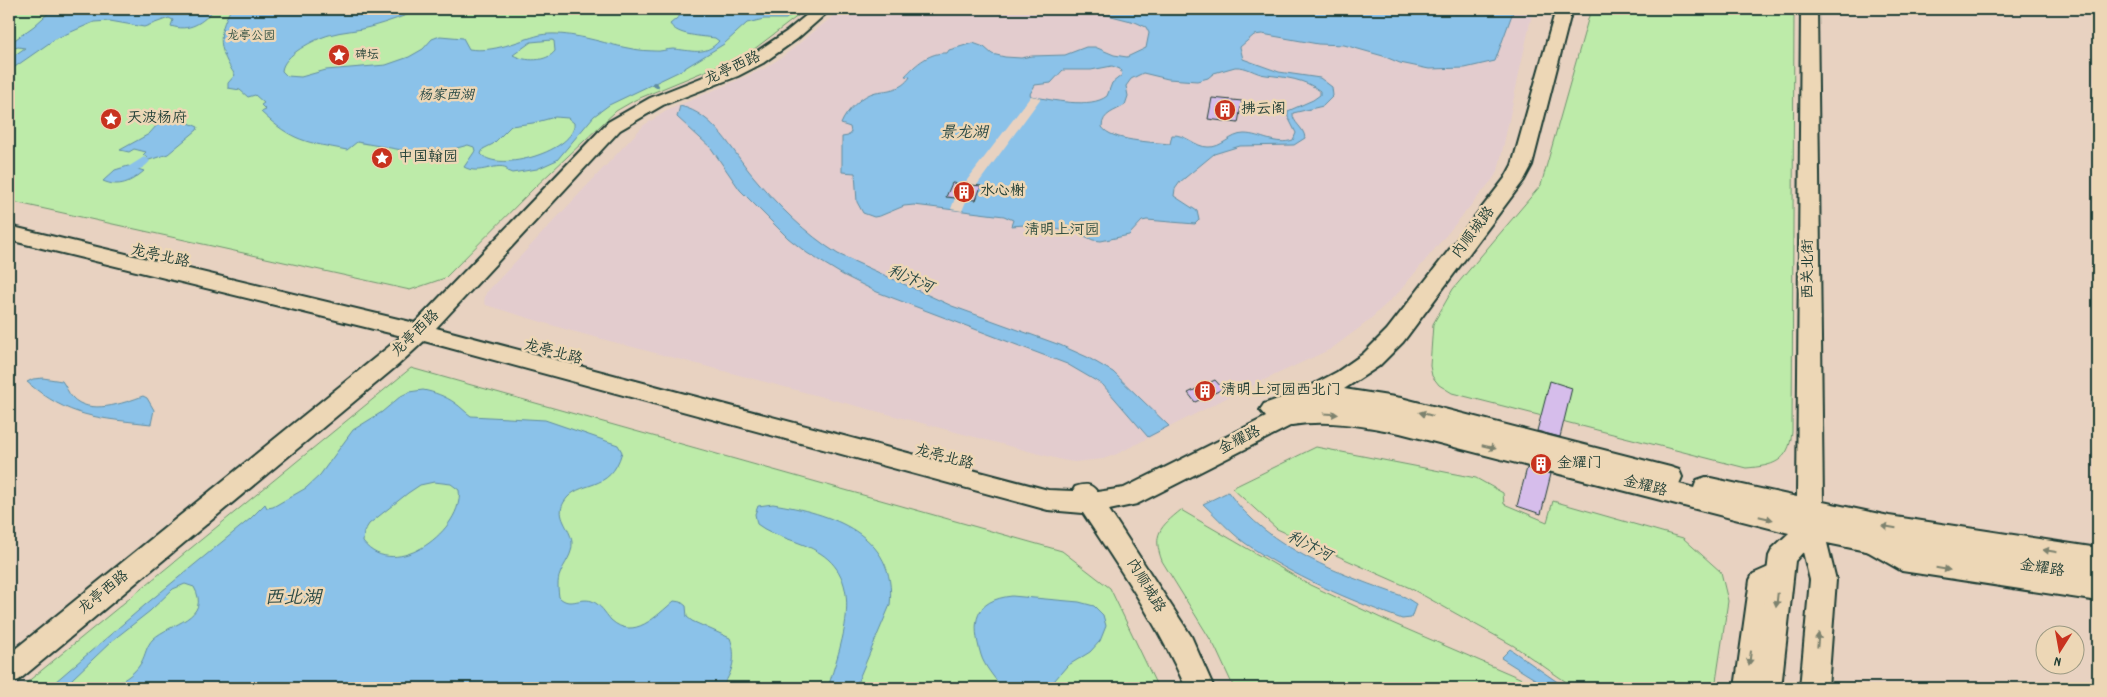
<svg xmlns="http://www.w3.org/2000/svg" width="2107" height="697" font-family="Dekko,'LXGW WenKai TC',sans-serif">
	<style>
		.built { fill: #e3ccce }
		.green { fill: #bdeba9; stroke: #6e946e }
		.water { fill: #8bc2e9; stroke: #608da1; fill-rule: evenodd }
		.pier { fill: #e8d2c1 }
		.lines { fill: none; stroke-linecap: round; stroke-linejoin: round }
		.stream { stroke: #608da1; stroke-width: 4 }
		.canal { fill: #8bc2e9; fill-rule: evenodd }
		.building { fill: #d6bdeb; stroke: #1f3d34 }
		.street-casing { stroke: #1f3d34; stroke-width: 4 }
		.secondary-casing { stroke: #1f3d34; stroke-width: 4 }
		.street { fill: #edd7b6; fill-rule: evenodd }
		.secondary { fill: #edd7b6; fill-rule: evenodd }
		.oneway { fill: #7c826e }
		.labels { text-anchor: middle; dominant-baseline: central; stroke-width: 5; stroke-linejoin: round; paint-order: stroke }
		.far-park-label { font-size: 12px; fill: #2f4e40; stroke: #edd7b6 }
		.far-poi-label { font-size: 12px; fill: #1f3d34; stroke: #edd7b6; text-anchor: start }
		.far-water-label { font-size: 14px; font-style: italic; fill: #2a4a46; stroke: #edd7b6 }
		.street-label { font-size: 15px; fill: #1f3d34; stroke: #edd7b6 }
		.poi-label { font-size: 15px; fill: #1f3d34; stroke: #edd7b6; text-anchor: start }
		.park-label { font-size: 15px; fill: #2f4e40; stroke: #edd7b6 }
		.water-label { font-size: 16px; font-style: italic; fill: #2a4a46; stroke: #edd7b6 }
		.near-water-label { font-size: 19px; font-style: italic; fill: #2a4a46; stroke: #edd7b6 }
	</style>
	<rect width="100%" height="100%" fill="#e8d2c1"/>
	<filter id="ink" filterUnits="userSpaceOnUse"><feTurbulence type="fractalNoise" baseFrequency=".02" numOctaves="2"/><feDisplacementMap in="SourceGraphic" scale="10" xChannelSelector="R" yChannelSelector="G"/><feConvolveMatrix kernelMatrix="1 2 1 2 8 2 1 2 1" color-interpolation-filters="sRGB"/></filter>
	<g filter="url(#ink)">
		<polygon class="built" points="842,9 1533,9 1498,171 1492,180 1399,292 1366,323 1331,349 1240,391 1117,454 1103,459 1074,462 1062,460 568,330 486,305 484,301 486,293 644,125 668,110 763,69 782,57"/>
		<g class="green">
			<polygon points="9,9 807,9 749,53 635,100 616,111 535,187 445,278 410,290 9,201"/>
			<path d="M1591,9H1794L1792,432C1789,462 1773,466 1746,468L1452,393L1439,385L1432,376L1430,366L1433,324L1453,289L1541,185Z"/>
			<polygon points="411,368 1062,551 1110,588 1158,688 20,688"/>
			<polygon points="1316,447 1476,478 1503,493 1504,504 1547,522 1553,501 1683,538 1721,572 1728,601 1715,688 1575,688 1514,646 1410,588 1277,529 1232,488"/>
			<path d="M1181,510L1310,585L1383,619L1522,679L1534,688H1234L1215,647L1162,561C1152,534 1160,527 1181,510Z"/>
		</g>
		<g class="water">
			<path d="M53,9H141L158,12L170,9H214C203,23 189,32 171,26L173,20L169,18L144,27L110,21L94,22L55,39L9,71V59L25,48L18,47L9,50V44L34,26Z"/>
			<path d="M231,9H421C405,16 388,22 370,27C357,31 342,31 329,35C315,39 283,55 282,71L287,76L301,77L326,70L386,65L409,57L423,49L432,39L440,36L463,38L469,49C494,53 517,41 540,35C551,33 564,34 575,36C601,40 627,51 654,51C661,52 667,49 673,49C691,50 705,57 719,41L715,38C702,36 677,36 670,24L688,9H710L711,13L735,14L747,9H799L786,19H764L747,23L724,44L680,71L609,105L594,116L557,160L537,169L512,173L507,171V168C495,162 480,176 464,167L475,151L474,147L468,145L446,151L432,149L413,152L357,142L347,150C306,142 293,142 261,112L266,110L261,105L264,103L255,95L248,97L240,90L228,88V83L235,75C219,51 216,35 231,9ZM552,40L554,41L555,51C547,62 525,62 513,55L531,42ZM555,117L568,118L574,123C577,150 498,174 481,154L483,149L493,144L511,126L533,123Z"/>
			<path d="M1084,9H1178C1190,14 1213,18 1224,9H1423L1456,14L1466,13L1468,9H1514L1495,61L1465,68L1429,69L1400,63L1383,56L1344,45L1318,44L1262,34L1254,35L1240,47L1243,59L1279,72L1320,78L1332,87L1333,96L1323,106L1293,113C1292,123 1304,127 1305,138L1294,145L1240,146L1214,154L1180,182L1175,189L1174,196L1197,211L1199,220L1195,224L1147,220L1142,221L1129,235L1101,241L1093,240L1076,232L1055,229L1039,224L1011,226L1013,220L1004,216L914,205L904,206L880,216L874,217L863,213L857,202L855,173L842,172V137L848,136L851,132L850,127L841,124C846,111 862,95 876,92C889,90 901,90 910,77L905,76C916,64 930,52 947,53L949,50L973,43L984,47L992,54L1005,57L1021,58L1032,56L1065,55L1086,47H1095L1114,55L1127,57L1146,48L1149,33L1146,27L1135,22ZM1112,66L1120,69L1122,75L1112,83L1107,96C1091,109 1051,100 1031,96L1030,94L1035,85L1051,83L1063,70H1091ZM1235,67C1247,66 1255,74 1266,75C1284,77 1305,79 1320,91V95L1313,100L1288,111V117L1296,133L1293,140C1275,146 1261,134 1244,134C1230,134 1222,148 1208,147C1195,147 1186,134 1172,135L1170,144C1152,142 1111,141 1102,127C1102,113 1116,111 1125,105L1128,96L1126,86L1131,79L1143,73L1168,79L1197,81L1208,78L1214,73Z"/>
			<path d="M680,106C715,114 731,150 753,176C777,205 806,234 838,254L952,306L1060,345L1087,357L1113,372L1169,426L1148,437L1103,385L1067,364L877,292L843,275L807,253L788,238L740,190L711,148L677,117Z"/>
			<polygon points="181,114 189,123 198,127 197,130 168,154 146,161 144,161 147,157 143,155 146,152 134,149 129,152 120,150 149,134 157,125"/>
			<path d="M128,166L144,171C131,182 119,188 103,181L115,170Z"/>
			<path d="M43,378L62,381C66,386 68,393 72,397C89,416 124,403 143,396L147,398L154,410L151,424C98,418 69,418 27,382L33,379Z"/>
			<path d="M423,390C434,392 445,396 455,403C461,407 465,412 471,416L545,420L618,445L622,452C610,495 579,478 564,502C555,517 570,527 572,542C573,555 564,563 560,574C557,581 558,589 559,597C570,608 579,597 592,601C601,605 605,613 611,620C634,641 656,616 674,601L681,602L686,606L687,617L692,621L730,638C737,656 733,673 721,688H108C120,683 135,674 141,663C146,654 146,646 153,639C170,623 212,619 194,587L185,584L173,589L150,611L113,640L72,679L70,688H48L145,605L250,519L265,504L267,508L273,507L306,488L320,475L353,430L382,412L401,396L409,392ZM434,482L451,484L459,490C465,528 395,583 363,542L364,532L369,524L408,493L420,485Z"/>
			<path d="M1228,492C1270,550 1340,574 1405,597L1416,604L1411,618L1402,619C1347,599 1294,577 1245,543C1230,532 1217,517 1203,504Z"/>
			<path d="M773,504C830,513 898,534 890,605L855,688H828C840,646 867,583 820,553C800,540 775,538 757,524L755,514L758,506Z"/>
			<path d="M1012,596L1079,602L1094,606L1103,615L1106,626L1100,641L1090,652L1067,666L1048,688H1002C995,678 984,666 981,655C971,622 974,600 1012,596Z"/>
			<polygon points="1510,649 1566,688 1549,688 1501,658"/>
		</g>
		<polygon class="pier" points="1031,96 1041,98 977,185 981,186 976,200 967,199 962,211 951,209 955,198 946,197 952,183 964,184"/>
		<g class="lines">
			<polyline class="stream" points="654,84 657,86"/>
			<path class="canal" d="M144,157L150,161C146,167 137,172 129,170L128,167Z"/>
		</g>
		<g class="building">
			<polygon points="1212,98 1242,101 1238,123 1208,119"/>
			<polygon points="952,183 981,186 976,200 946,197"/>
			<polygon points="1215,380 1223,389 1195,402 1188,393"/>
			<polygon points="1550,381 1572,388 1560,437 1537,431"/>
			<polygon points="1527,468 1551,474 1541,514 1517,506"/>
		</g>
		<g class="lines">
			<g class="street-casing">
				<g id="street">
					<polygon points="1874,537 1906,555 2098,585 2098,601 1902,571 1867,551 1865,545 1867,539"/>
					<polygon points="1780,562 1787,564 1790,570 1787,576 1769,585 1755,688 1735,688 1750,580 1753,574"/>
				</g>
			</g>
			<g class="secondary-casing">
				<path id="secondary" d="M814,9H831L797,39L763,63L738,76L663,105L620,130L436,328L1048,490L1073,491L1075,487C1084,484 1091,483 1097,492L1124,488L1266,417L1260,410L1264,404L1303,390L1337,372L1363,354L1387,330L1505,178L1512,165L1556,9H1572L1532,165L1524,180L1403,342L1379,366L1344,389L1401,398L1670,467L1679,470L1682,477L1679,484L1694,488L1697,480L1706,477L1797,497L1801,9H1817L1823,502L1889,516L2098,548V588L1910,560L1827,543L1836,580L1828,688H1800L1810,580L1803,552L1795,561L1781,688H1753L1769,556L1773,548L1789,533L1400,433C1364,426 1328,419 1292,425L1137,504L1109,510L1191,636L1214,688H1186C1159,626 1120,569 1083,513L1048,510L424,341L398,365L19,680L9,684V654L402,336L9,240V226L415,323L608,122L650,98L726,68L750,56L786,32Z"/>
			</g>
			<use href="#street" class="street"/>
			<use href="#secondary" class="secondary"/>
		</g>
		<defs><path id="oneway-solid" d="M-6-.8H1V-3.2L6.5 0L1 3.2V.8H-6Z" transform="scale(1.25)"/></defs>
		<g class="oneway">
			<use href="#oneway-solid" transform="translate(1331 414) rotate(4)"/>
			<use href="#oneway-solid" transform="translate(1426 414) rotate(-165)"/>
			<use href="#oneway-solid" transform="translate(1489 447) rotate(14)"/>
			<use href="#oneway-solid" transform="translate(1766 518) rotate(14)"/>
			<use href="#oneway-solid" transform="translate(1889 527) rotate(-171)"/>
			<use href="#oneway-solid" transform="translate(2050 551) rotate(-171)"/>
			<use href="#oneway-solid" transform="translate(1943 569) rotate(9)"/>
			<use href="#oneway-solid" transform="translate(1777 600) rotate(96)"/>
			<use href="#oneway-solid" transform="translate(1818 640) rotate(-85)"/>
			<use href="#oneway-solid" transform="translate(1750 658) rotate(98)"/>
		</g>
	</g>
	<defs>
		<g id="sight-disc" transform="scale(1.125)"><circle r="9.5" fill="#c8321e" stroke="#edd7b6"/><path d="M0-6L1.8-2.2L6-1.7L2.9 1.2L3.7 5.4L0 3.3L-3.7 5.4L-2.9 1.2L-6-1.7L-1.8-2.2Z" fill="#fff"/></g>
		<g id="building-disc" transform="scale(1.125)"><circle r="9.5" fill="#c8321e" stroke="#edd7b6"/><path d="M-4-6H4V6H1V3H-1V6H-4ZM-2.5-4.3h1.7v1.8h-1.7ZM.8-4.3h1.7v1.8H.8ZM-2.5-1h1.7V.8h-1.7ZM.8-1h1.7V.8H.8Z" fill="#fff"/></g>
	</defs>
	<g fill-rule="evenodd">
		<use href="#sight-disc" x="339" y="55"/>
		<use href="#building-disc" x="1225" y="110"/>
		<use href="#sight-disc" x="111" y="119"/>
		<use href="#sight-disc" x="382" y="158"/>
		<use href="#building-disc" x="964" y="192"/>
		<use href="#building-disc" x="1205" y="391"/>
		<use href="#building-disc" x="1541" y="464"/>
	</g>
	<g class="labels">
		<g class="far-park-label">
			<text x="251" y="36">龙亭公园</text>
		</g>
		<g class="far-poi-label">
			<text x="355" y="55">碑坛</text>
		</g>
		<g class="far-water-label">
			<text x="446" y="96">杨家西湖</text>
		</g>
		<g class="street-label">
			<text transform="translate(733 69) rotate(-25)">龙亭西路</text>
			<text transform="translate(1474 233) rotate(-53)">内顺城路</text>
			<text transform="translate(160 257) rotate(13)">龙亭北路</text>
			<text transform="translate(1809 269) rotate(-90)">西关北街</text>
			<text transform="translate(416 334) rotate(-44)">龙亭西路</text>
			<text transform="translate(553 353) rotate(15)">龙亭北路</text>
			<text transform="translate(1240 441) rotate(-27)">金耀路</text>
			<text transform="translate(944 458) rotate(15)">龙亭北路</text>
			<text transform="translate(1645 487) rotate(14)">金耀路</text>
			<text transform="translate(2042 569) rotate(9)">金耀路</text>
			<text transform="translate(1145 586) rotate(59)">内顺城路</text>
			<text transform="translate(104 593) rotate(-39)">龙亭西路</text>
		</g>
		<g class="poi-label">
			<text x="1241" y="110">拂云阁</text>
			<text x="127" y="119">天波杨府</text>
			<text x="398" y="158">中国翰园</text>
			<text x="980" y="192">水心榭</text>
			<text x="1221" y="391">清明上河园西北门</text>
			<text x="1557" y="464">金耀门</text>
		</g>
		<g class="park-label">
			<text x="1062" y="231">清明上河园</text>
		</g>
		<g class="water-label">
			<text x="964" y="133">景龙湖</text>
			<text transform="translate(910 280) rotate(23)">利汴河</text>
			<text transform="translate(1309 547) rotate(27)">利汴河</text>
		</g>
		<g class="near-water-label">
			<text x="293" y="599">西北湖</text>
		</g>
	</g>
	<rect width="2107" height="697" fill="none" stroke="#edd7b6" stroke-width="30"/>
	<rect x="15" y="15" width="2077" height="667" fill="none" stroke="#1f3d34" stroke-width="2" filter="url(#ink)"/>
	<g transform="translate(2060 650) rotate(191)"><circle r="24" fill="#edd7b6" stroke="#9b9982"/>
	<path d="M0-4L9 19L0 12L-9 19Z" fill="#c8321e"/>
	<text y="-8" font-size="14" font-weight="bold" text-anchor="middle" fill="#1f3d34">N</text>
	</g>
</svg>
